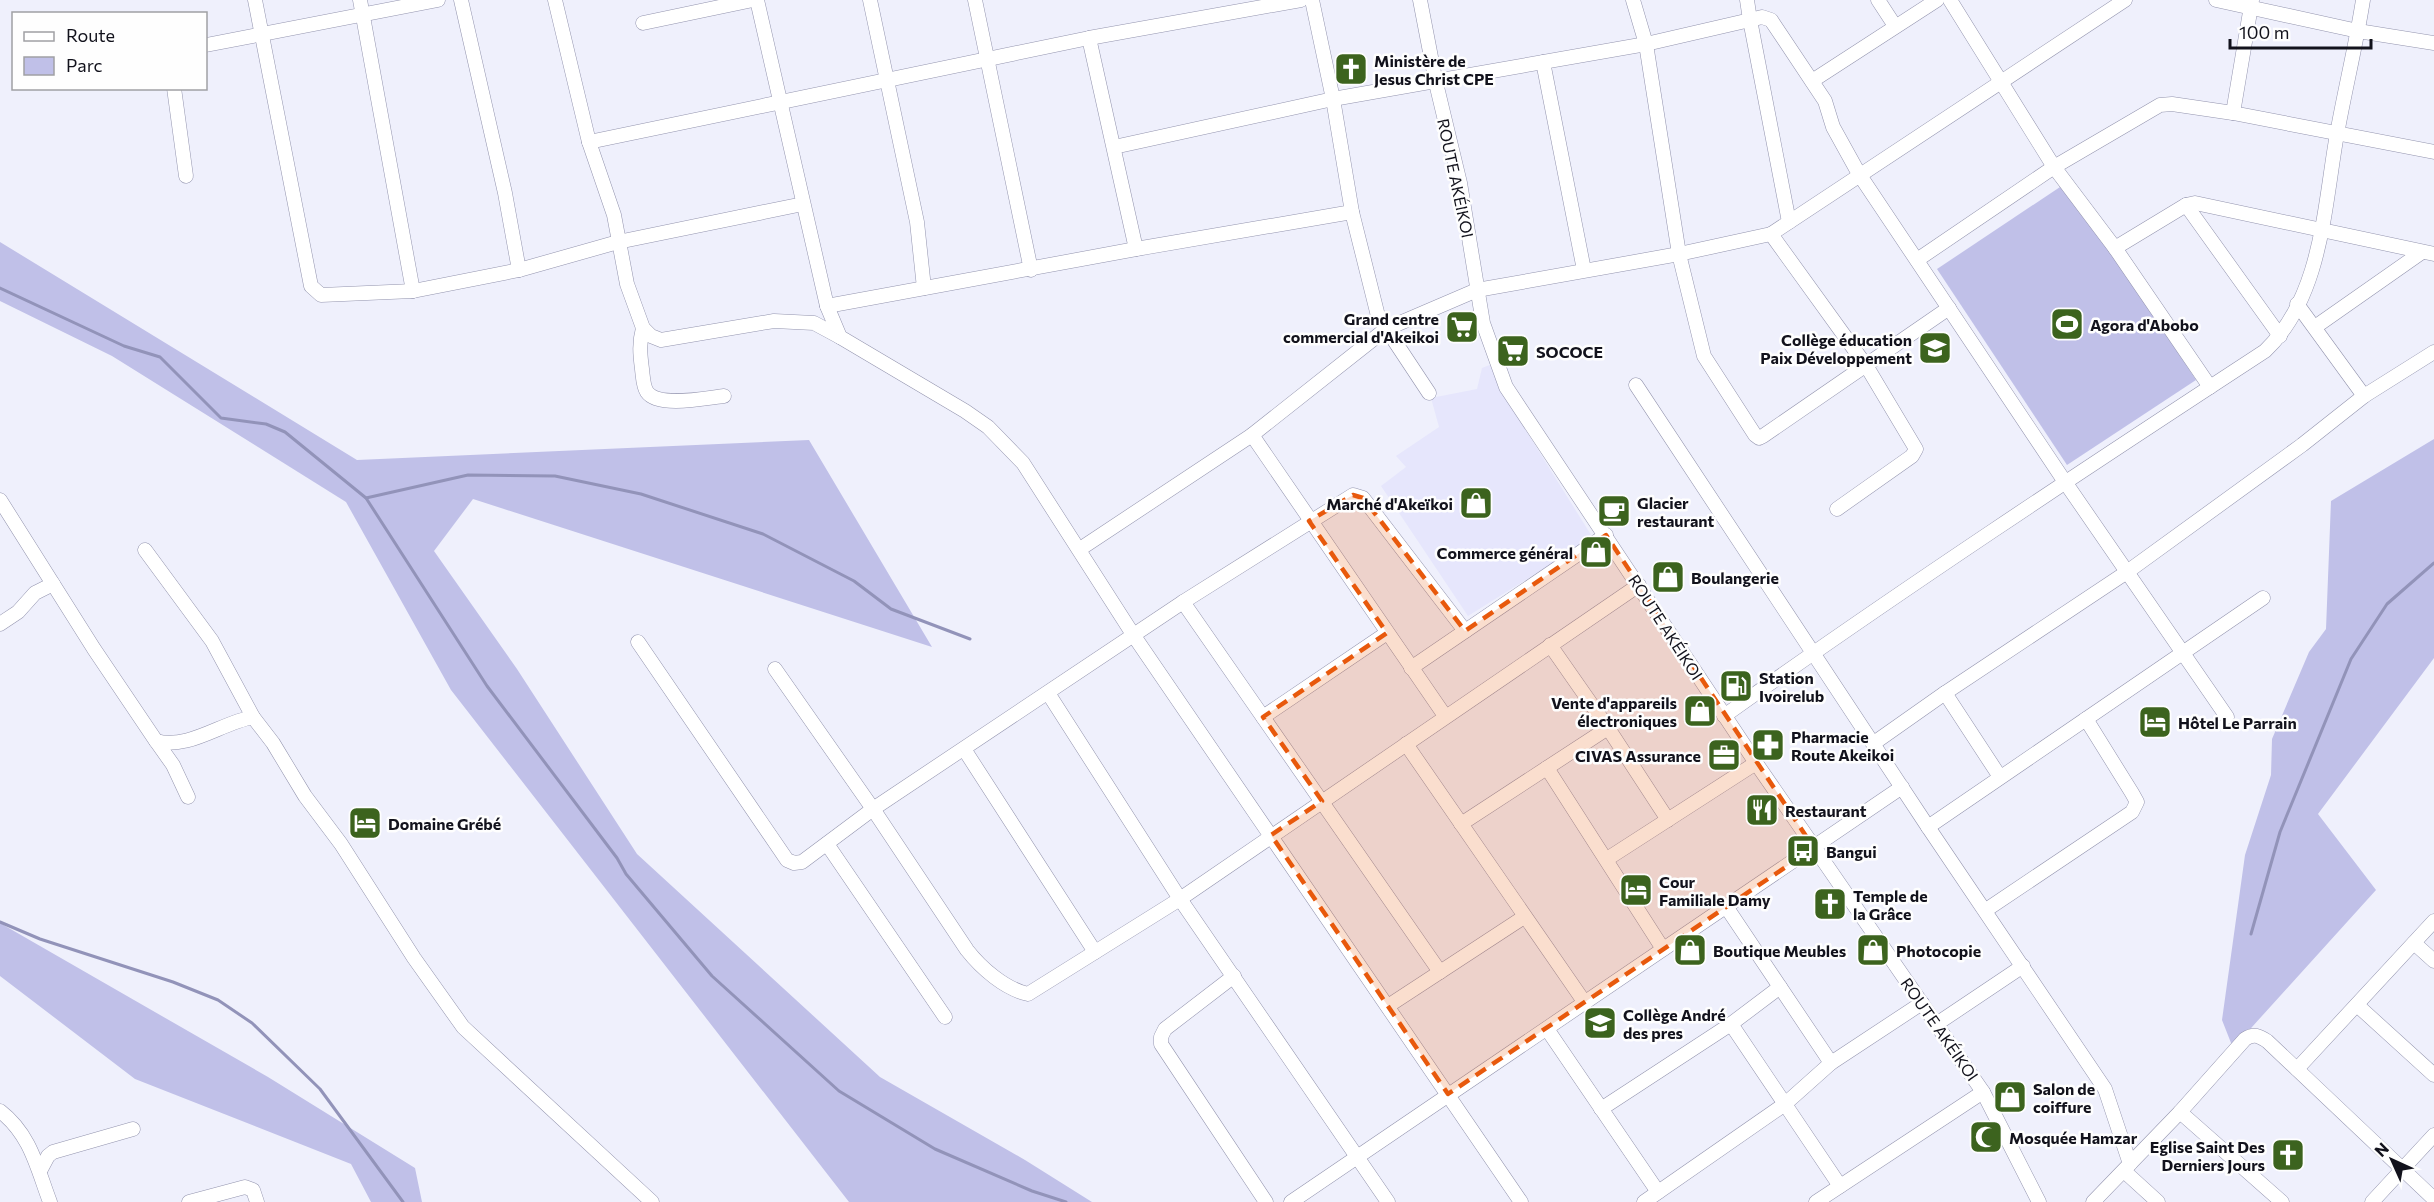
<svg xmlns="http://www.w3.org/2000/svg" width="2434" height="1202" font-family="Commissioner,sans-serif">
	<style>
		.built { fill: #e6e6fc }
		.green { fill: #c0c0e8 }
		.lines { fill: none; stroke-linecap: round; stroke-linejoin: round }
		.stream { stroke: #9293b9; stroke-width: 3 }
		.minor-casing { stroke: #9394ae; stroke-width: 15 }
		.minor { stroke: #fff; stroke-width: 14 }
		.marked { fill: #e8590c; fill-opacity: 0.2; stroke: #e8590c; stroke-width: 4.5; stroke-dasharray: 12 8; stroke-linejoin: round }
		.labels { text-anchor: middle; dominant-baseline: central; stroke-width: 5; stroke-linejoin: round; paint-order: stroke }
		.poi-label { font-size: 16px; font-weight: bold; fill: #12121c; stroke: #fefefe; text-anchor: start }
		.street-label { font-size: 16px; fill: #12121c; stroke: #fefefe }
	</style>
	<rect width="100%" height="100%" fill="#eff0fc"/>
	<polygon class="built" points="1495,363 1498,386 1593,538 1468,616 1381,486 1406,467 1396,456 1439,427 1431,398 1477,389 1482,368"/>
	<g class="green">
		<polygon points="2066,183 2196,380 2067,465 1937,269"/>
		<polygon points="0,242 357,460 809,440 932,647 473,499 434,551 517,669 637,854 880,1077 1025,1160 1092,1202 849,1202 451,690 346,502 112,356 0,301"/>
		<polygon points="2434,439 2434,658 2318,814 2376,890 2233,1048 2222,1020 2245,855 2271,775 2272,739 2309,652 2326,629 2331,501"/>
		<polygon points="0,923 268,1077 415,1168 422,1202 371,1202 351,1164 135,1079 0,976"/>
	</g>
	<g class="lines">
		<g class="stream">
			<polyline points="0,288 124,346 160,357 221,418 266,424 285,432 366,498 487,686 617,858 626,874 712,976 839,1091 935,1149 1032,1191 1066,1202"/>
			<polyline points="366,498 468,475 555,476 641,494 763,534 854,581 891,609 970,639"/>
			<polyline points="0,922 40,939 173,982 218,1000 252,1023 320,1089 403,1202"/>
			<polyline points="2251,934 2280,832 2351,659 2387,604 2434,563"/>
		</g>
		<g class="minor-casing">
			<g id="minor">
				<polyline points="255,0 311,286 321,295 413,291 519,270 618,242 803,204"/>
				<polyline points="360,0 413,291"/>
				<polyline points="461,0 505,193 519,270"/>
				<polyline points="555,0 589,142 614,215 627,284 643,328 651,336 661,340 774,321 814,323 840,337"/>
				<polyline points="757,0 827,306 840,337 965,411 988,427 1023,463 1134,636 1521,1202"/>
				<polyline points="870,0 917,222 924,288"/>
				<polyline points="975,0 1031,270"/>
				<polyline points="1420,0 1436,83 1460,183 1483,323 1506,387 1756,763 1983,1092 2039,1202"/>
				<polyline points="1633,0 1646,44 1679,254 1704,356 1755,435 1759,438 1763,436 1949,308"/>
				<polyline points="1878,0 1895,26"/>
				<polyline points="1950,0 2054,167 2115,248 2210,387"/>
				<polyline points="2216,0 2358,31 2434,43"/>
				<polyline points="2252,0 2233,113 2434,152"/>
				<polyline points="643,23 753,0"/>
				<polyline points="1089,38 1136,249"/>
				<polyline points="206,45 438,0"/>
				<polyline points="1543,62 1584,270"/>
				<polyline points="1812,81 1937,0"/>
				<polyline points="174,88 186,176"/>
				<polyline points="589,142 1089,38 1301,0"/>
				<polyline points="1114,147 1333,99 1646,44 1750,20 1747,0"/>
				<polyline points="2186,205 2280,336"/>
				<polyline points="1352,212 1378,316 1429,393"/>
				<polyline points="1789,222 1750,20 1762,17 1771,20 1825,101 1833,127 1859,174 2065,482 2227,717"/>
				<polyline points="1771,234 1867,367 1916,449 1912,456 1837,509"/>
				<polyline points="2115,248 2186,205 2195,203 2434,254"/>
				<polyline points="1917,260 2054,167 2160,105 2172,104 2233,113"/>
				<polyline points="2297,304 2364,396"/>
				<polyline points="827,306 1136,249 1352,212 1333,99 1312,0"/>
				<polyline points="2315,327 2422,252"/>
				<path d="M643,328C639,343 640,354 642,369C643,377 643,386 647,392C658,408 706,398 724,396"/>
				<polyline points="1636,385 1928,827 2105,1089 2130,1164"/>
				<polyline points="1252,435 1445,716"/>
				<path d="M0,500L94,649L156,741C188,750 221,723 253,717L273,743L305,796L341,844L414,958L463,1027L652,1202"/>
				<polyline points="1080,549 1252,435 1386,329 1477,290 1679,254 1771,234 2125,0"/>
				<polyline points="145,550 212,641 253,717"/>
				<polyline points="1183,602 1440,972"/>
				<polyline points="0,624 18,612 35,593 53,584"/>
				<polyline points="638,642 787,860 794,863 802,862 873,809 1183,602 1353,495 1363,498 1465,631"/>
				<polyline points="1550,645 1608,728 1668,820"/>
				<polyline points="1411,668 1606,535"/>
				<path d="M775,669L873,809L967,950C981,968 1005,989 1028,994L1180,899L1639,585"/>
				<polyline points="1048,693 1180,899 1388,1202"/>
				<polyline points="1945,693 2000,777"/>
				<path d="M1724,716C1901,590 2083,470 2265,351C2322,297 2324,207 2337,134C2345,89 2356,45 2363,0"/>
				<polyline points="1263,717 1387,633"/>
				<polyline points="156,741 173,765 188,797"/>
				<polyline points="1874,743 1945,693 2127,572 2302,445 2364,396 2434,352"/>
				<polyline points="1406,744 1585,1003"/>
				<polyline points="964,749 1095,952"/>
				<polyline points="1547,768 1663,949"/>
				<polyline points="1461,824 1608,728"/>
				<polyline points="1928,827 2263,598"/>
				<polyline points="827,844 945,1017"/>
				<polyline points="1607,859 1756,763"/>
				<polyline points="1727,908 1831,1063"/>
				<polyline points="1986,910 2132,812 2137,802 2132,793 2086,719"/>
				<polyline points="2414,943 2434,961"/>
				<polyline points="1234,976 1165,1029 1161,1037 1161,1044 1266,1202"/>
				<polyline points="2357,1005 2434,1075"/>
				<polyline points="1388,1006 1524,917"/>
				<polyline points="1938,1023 2023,966"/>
				<polyline points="1731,1024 1840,1186"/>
				<polyline points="1547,1029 1658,1192"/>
				<polyline points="2297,1069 2434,921"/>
				<polyline points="1601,1109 1731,1024 1780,987"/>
				<path d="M0,1111C31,1135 37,1168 50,1202"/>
				<path d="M2180,1112L2245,1039C2254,1033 2259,1036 2267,1041L2434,1199"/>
				<polyline points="40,1171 48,1156 53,1152 133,1129"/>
				<polyline points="2124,1171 2158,1202"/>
				<polyline points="189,1202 245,1187 253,1190 257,1202"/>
				<polyline points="1291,1202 1902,787"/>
				<polyline points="1644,1202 1785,1104 1831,1063 1922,1003"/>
				<polyline points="1816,1202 1983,1092"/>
				<polyline points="2093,1202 2180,1112 2282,1202"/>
				<polyline points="2372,1202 2434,1135"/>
			</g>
		</g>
		<use href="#minor" class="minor"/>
	</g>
	<path class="marked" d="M1353,495L1363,498L1465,631L1606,535L1814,848L1448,1094L1271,835L1322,801L1263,717L1387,633L1309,521Z"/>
	<defs>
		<g id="church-square" transform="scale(1.725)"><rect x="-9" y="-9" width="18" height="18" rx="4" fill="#3c631e" stroke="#fefefe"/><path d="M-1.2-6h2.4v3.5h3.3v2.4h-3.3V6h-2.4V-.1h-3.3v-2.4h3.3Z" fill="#fff"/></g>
		<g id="stadium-square" transform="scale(1.725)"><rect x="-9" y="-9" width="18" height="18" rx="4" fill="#3c631e" stroke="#fefefe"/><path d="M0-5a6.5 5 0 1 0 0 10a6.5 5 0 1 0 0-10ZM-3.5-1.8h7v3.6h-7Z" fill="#fff"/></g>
		<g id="supermarket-square" transform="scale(1.725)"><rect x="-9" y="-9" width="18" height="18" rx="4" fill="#3c631e" stroke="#fefefe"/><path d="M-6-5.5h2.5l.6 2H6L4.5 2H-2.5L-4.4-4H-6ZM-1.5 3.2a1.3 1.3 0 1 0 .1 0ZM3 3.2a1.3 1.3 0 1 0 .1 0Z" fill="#fff"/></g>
		<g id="school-square" transform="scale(1.725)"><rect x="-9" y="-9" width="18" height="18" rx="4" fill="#3c631e" stroke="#fefefe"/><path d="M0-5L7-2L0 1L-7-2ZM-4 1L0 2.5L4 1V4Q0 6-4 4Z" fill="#fff"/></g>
		<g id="shop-square" transform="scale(1.725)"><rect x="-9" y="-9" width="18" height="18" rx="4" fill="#3c631e" stroke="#fefefe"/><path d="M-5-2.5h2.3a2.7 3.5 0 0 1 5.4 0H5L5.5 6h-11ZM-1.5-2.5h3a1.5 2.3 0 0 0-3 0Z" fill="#fff"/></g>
		<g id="cafe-square" transform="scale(1.725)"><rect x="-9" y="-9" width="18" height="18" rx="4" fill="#3c631e" stroke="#fefefe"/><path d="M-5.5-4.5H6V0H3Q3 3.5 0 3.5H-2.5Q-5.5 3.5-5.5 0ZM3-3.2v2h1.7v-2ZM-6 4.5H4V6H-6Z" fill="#fff"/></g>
		<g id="fuel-square" transform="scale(1.725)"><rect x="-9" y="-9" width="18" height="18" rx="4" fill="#3c631e" stroke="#fefefe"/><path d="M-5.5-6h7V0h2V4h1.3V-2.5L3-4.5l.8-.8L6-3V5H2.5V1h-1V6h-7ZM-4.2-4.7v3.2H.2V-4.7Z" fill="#fff"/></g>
		<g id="hotel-square" transform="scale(1.725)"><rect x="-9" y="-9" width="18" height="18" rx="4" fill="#3c631e" stroke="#fefefe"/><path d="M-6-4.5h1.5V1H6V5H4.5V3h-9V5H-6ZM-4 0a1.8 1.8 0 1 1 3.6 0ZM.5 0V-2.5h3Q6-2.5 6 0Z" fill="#fff"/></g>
		<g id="pharmacy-square" transform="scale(1.725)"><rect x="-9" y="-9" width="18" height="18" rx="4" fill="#3c631e" stroke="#fefefe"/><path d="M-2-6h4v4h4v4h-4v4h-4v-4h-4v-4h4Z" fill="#fff"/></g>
		<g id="office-square" transform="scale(1.725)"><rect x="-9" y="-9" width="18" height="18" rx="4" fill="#3c631e" stroke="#fefefe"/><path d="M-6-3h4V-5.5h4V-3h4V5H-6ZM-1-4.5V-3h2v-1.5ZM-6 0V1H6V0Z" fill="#fff"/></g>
		<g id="restaurant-square" transform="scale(1.725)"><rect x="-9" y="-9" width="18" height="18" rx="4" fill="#3c631e" stroke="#fefefe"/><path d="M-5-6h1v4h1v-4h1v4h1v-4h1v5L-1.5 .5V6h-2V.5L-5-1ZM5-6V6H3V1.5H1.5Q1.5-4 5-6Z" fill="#fff"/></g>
		<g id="bus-square" transform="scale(1.725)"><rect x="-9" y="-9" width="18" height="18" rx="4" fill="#3c631e" stroke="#fefefe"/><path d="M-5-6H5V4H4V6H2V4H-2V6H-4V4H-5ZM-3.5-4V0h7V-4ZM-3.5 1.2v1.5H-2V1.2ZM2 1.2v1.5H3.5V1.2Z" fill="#fff"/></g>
		<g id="mosque-square" transform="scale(1.725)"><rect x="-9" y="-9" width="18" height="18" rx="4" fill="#3c631e" stroke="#fefefe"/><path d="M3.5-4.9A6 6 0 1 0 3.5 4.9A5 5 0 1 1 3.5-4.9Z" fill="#fff"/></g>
	</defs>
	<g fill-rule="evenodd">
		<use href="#church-square" x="1351" y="69"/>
		<use href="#stadium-square" x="2067" y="324"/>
		<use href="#supermarket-square" x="1462" y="327"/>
		<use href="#school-square" x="1935" y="348"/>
		<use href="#supermarket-square" x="1513" y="351"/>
		<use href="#shop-square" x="1476" y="503"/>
		<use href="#cafe-square" x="1614" y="511"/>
		<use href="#shop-square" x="1596" y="552"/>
		<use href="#shop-square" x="1668" y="577"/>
		<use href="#fuel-square" x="1736" y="686"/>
		<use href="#shop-square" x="1700" y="711"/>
		<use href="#hotel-square" x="2155" y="722"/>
		<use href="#pharmacy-square" x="1768" y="745"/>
		<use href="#office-square" x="1724" y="755"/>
		<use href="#restaurant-square" x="1762" y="810"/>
		<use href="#hotel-square" x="365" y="823"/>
		<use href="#bus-square" x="1803" y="851"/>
		<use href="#hotel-square" x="1636" y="890"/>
		<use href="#church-square" x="1830" y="904"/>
		<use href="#shop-square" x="1690" y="950"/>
		<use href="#shop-square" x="1873" y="950"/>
		<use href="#school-square" x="1600" y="1023"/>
		<use href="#shop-square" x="2010" y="1097"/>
		<use href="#mosque-square" x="1986" y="1137"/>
		<use href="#church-square" x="2288" y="1155"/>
	</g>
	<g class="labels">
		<g class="poi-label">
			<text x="1374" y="60">Ministère de<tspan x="1374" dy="18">Jesus Christ CPE</tspan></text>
			<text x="1439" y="318" text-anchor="end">Grand centre<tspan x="1439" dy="18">commercial d'Akeikoi</tspan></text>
			<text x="2090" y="324">Agora d'Abobo</text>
			<text x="1912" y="339" text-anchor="end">Collège éducation<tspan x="1912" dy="18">Paix Développement</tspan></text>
			<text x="1536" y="351">SOCOCE</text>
			<text x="1637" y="502">Glacier<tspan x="1637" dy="18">restaurant</tspan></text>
			<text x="1453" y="503" text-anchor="end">Marché d'Akeïkoi</text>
			<text x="1573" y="552" text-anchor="end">Commerce général</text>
			<text x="1691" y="577">Boulangerie</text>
			<text x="1759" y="677">Station<tspan x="1759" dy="18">Ivoirelub</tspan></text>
			<text x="1677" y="702" text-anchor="end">Vente d'appareils<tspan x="1677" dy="18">électroniques</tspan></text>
			<text x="2178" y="722">Hôtel Le Parrain</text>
			<text x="1791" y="736">Pharmacie<tspan x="1791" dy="18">Route Akeikoi</tspan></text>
			<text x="1701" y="755" text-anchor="end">CIVAS Assurance</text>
			<text x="1785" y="810">Restaurant</text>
			<text x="388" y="823">Domaine Grébé</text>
			<text x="1826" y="851">Bangui</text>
			<text x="1659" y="881">Cour<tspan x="1659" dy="18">Familiale Damy</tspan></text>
			<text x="1853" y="895">Temple de<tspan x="1853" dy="18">la Grâce</tspan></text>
			<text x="1713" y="950">Boutique Meubles</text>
			<text x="1896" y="950">Photocopie</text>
			<text x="1623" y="1014">Collège André<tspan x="1623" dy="18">des pres</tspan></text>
			<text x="2033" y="1088">Salon de<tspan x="2033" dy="18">coiffure</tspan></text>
			<text x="2009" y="1137">Mosquée Hamzar</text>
			<text x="2265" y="1146" text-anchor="end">Eglise Saint Des<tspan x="2265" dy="18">Derniers Jours</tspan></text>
		</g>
		<g class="street-label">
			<text transform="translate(1456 178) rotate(78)">ROUTE AKÉIKOI</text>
			<text transform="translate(1666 627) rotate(57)">ROUTE AKÉIKOI</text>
			<text transform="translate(1940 1029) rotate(55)">ROUTE AKÉIKOI</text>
		</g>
	</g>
	<rect x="12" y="12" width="195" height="78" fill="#fefefe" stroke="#a0a0a4" stroke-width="1.5"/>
	<rect x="24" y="32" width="30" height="9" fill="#ffffff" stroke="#a0a0a4" stroke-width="1.5"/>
	<text x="66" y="42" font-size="18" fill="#12121c">Route</text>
	<rect x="24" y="57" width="30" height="18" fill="#c0c0e8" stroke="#a0a0a4" stroke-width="1.5"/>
	<text x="66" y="72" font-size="18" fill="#12121c">Parc</text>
	<g transform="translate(2392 1160) rotate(315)" stroke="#fefefe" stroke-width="4.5" paint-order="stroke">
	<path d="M0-4.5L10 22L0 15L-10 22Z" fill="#12121c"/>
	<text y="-9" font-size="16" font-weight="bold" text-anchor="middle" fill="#12121c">N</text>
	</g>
	<path d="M2230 39v9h141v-9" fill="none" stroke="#12121c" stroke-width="3"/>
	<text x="2239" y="39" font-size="18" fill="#12121c" stroke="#fefefe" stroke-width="4.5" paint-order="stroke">100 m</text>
</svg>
